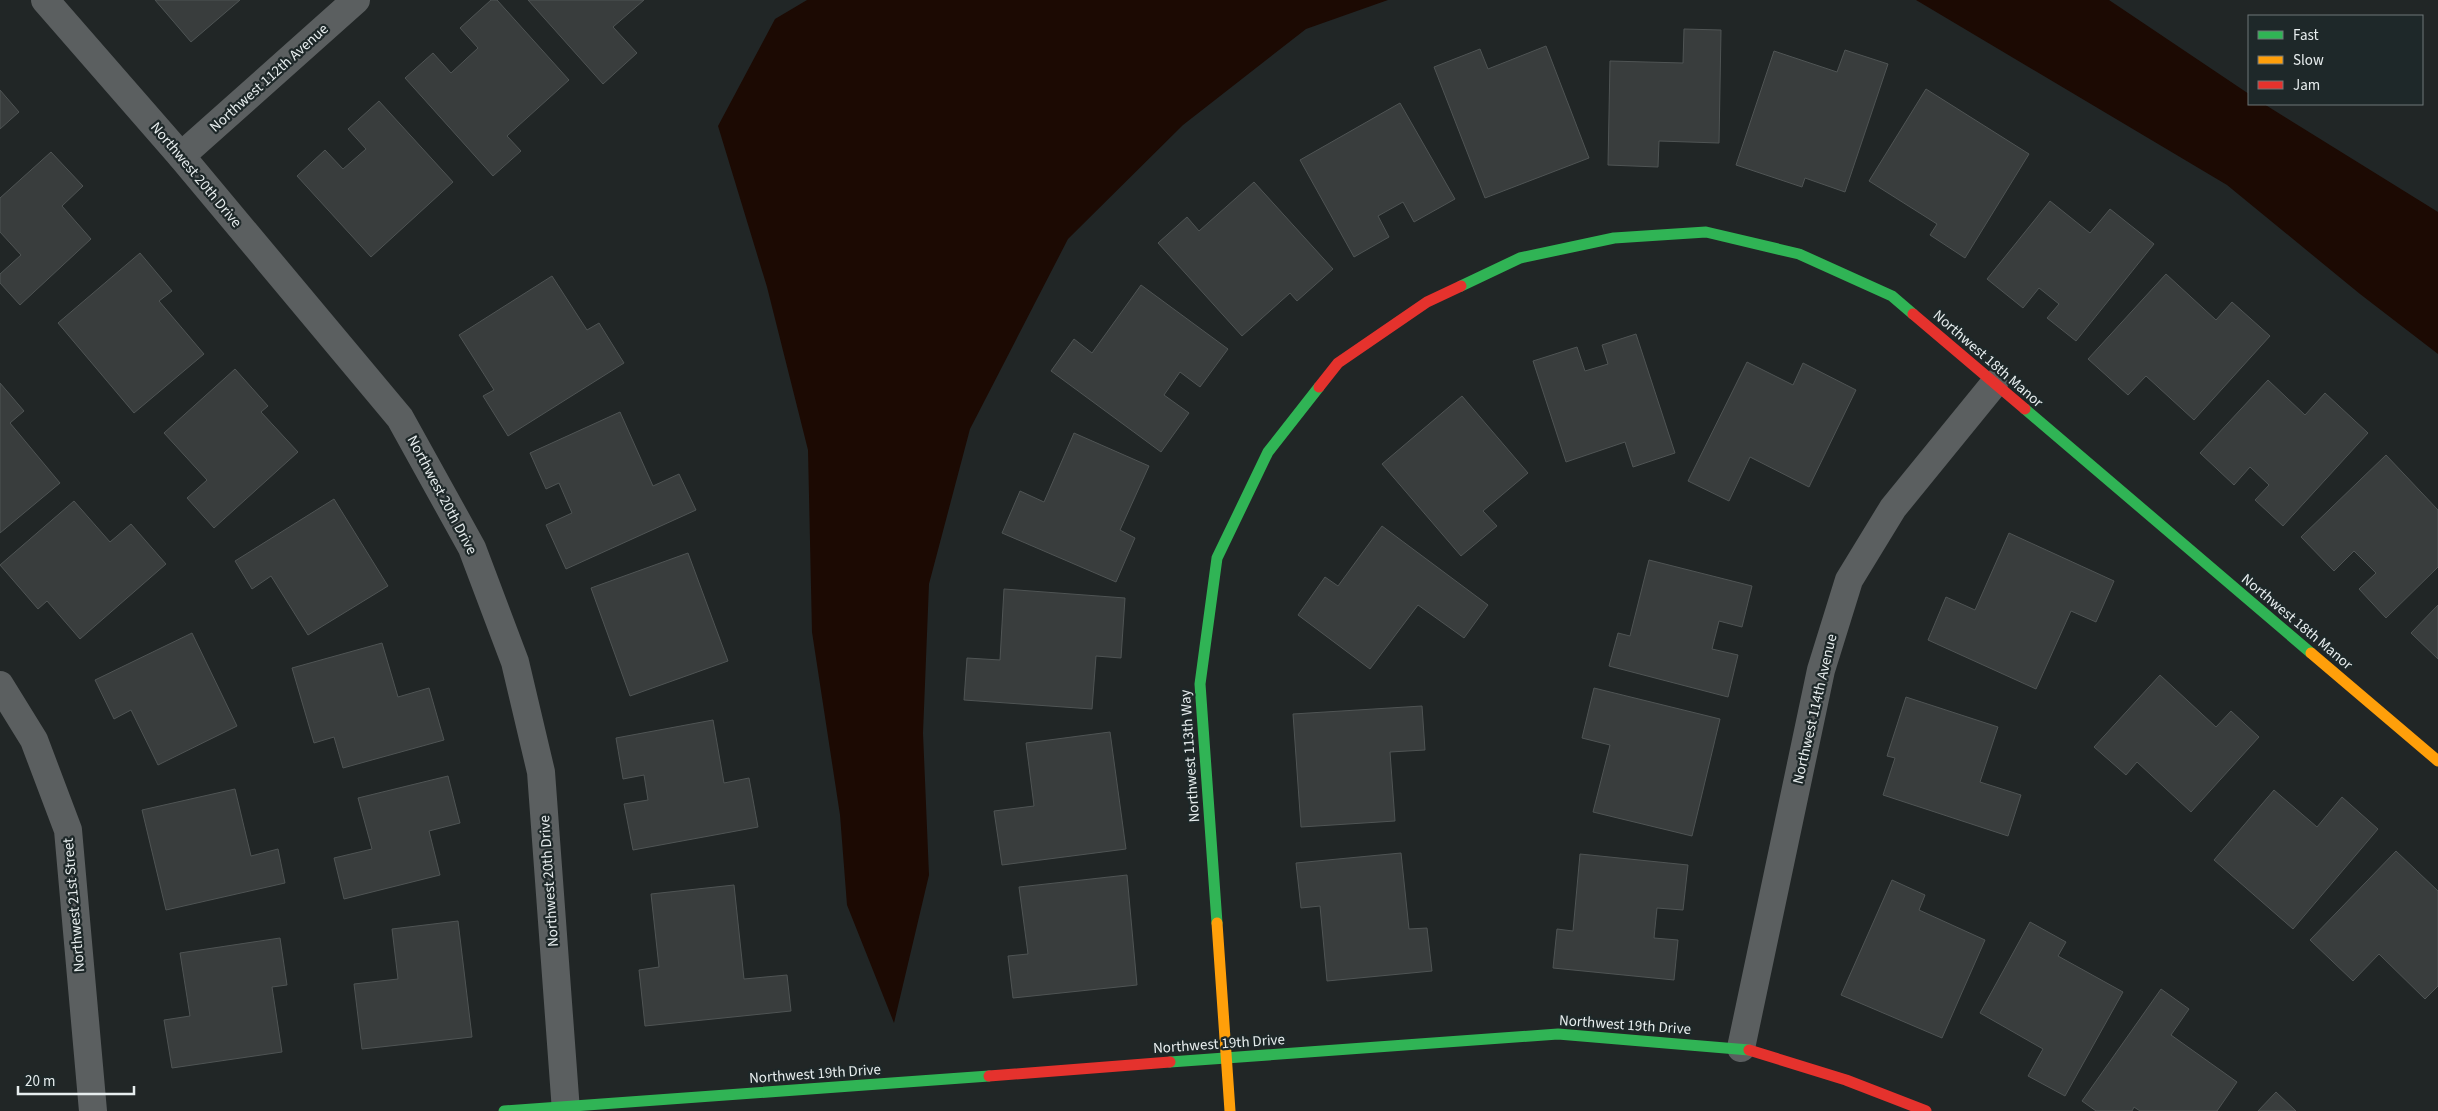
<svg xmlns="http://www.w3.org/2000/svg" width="2438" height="1111" font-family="'Source Sans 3',sans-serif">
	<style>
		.water { fill: #1c0a03 }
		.building { fill: #393d3d; stroke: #4f5454 }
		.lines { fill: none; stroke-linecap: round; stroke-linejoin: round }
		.street { stroke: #5b5f60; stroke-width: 28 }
		.fast { stroke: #30b455; stroke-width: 11 }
		.slow { stroke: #ff9f0a; stroke-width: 11 }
		.jam { stroke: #e5322d; stroke-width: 11 }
		.labels { text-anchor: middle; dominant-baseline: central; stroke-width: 4.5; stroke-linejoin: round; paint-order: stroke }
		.street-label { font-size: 15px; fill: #e7edee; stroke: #1e2829 }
	</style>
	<rect width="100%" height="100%" fill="#212626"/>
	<g class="water">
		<polygon points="807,0 1388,0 1306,29 1183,125 1068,239 970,429 929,584 923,733 929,875 894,1023 847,905 840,815 812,632 808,450 767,287 718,126 775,19"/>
		<polygon points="1916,0 2109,0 2249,94 2249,104 2264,104 2438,212 2438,354 2360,294 2227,185"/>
	</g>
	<g class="building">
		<polygon points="155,0 240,0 191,42"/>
		<polygon points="491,0 497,0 569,80 507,136 521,151 493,176 405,78 433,53 451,73 478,48 460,28"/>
		<polygon points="528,0 644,0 613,27 637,53 603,84"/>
		<polygon points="1684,29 1721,30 1719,143 1659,141 1658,167 1608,165 1610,61 1683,63"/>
		<polygon points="1546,46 1589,158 1485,198 1434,67 1480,49 1488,69"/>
		<polygon points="1845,50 1888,64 1845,192 1805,178 1802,187 1736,165 1774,51 1837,72"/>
		<polygon points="1926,89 2029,154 1965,258 1930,235 1937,224 1869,181"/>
		<polygon points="0,90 19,112 0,129"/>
		<polygon points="379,101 453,182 371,257 297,176 325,150 343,169 366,149 348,129"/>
		<polygon points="1400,103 1455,199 1414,222 1403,202 1378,216 1389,237 1354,257 1300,160"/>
		<polygon points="51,152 83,186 62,206 91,239 20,305 0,283 0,274 21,255 0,232 0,198"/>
		<polygon points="1254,182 1333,269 1297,301 1290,293 1242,336 1158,243 1187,217 1199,231"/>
		<polygon points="2050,201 2090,233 2110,209 2154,244 2076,341 2047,318 2059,304 2039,288 2023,308 1987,279"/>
		<polygon points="140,253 172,291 159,301 204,354 134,413 58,323"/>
		<polygon points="2166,274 2216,320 2232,302 2270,336 2194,420 2146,376 2128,395 2088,359"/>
		<polygon points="552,276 587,330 599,323 624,363 508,436 483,396 494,390 459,335"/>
		<polygon points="1141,285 1228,349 1200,387 1180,372 1164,395 1189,413 1161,452 1051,371 1074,339 1092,353"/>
		<polygon points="1636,334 1675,453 1633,467 1625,442 1566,462 1533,361 1577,347 1585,371 1608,364 1602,345"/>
		<polygon points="1747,362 1793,385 1803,363 1856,390 1809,487 1750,457 1729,501 1688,481"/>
		<polygon points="235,369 268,406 261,412 298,452 214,528 187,498 207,480 164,433"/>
		<polygon points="2268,380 2305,415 2325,393 2368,433 2283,526 2255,500 2269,485 2250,467 2234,485 2200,453"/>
		<polygon points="0,383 24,411 10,423 60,483 0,533"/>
		<polygon points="1462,396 1528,473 1483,511 1497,526 1461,556 1382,464"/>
		<polygon points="620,412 653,486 679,474 696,510 566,569 546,525 572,513 559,483 546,489 530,453"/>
		<polygon points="1074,433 1149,466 1120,530 1135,538 1116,582 1002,533 1020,491 1044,502"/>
		<polygon points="2386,455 2438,510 2438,567 2386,618 2359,589 2376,573 2354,551 2334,571 2301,537"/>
		<polygon points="334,499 388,586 308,635 271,576 252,589 235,561"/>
		<polygon points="74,501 110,542 131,524 166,564 80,639 47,601 38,609 0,565"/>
		<polygon points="1382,526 1488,605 1464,638 1418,605 1370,669 1298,615 1325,577 1338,586"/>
		<polygon points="2009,533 2114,581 2096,622 2071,611 2036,689 1928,640 1946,597 1975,610"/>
		<polygon points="688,553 728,661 630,696 591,588"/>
		<polygon points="1649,560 1752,586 1742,627 1719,621 1712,649 1738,655 1728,697 1609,666 1618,633 1630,636"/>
		<polygon points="1004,589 1125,598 1121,658 1096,656 1092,709 964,700 967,658 1000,660"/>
		<polygon points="2438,605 2438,659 2411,633"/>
		<polygon points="192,633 237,726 158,765 131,710 114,719 95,680"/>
		<polygon points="382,643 398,697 429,688 444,740 343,768 334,737 314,743 292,668"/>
		<polygon points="2160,675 2216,727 2231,711 2259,737 2191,812 2137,762 2126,775 2094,747"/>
		<polygon points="1594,688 1720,719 1692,836 1593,812 1610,745 1582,738"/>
		<polygon points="1906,697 1998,727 1980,782 2021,795 2008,836 1883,795 1895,758 1887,756"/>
		<polygon points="1422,706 1425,750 1390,752 1395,821 1301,827 1293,714"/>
		<polygon points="713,720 724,783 749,778 758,827 633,850 624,804 648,800 644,775 623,779 616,738"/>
		<polygon points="1110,732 1126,849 1002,865 994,811 1034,806 1026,743"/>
		<polygon points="448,776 460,823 429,831 440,875 344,899 334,858 372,849 358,798"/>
		<polygon points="235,789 251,856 278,849 285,883 166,910 142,810"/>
		<polygon points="2274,790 2317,827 2342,797 2378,829 2293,929 2214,860"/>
		<polygon points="2396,851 2438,891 2438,986 2425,999 2379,954 2353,981 2310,940"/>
		<polygon points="1401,853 1409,929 1427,928 1432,971 1327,981 1320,906 1301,908 1296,863"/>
		<polygon points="1580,854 1688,865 1683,910 1657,908 1654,938 1678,940 1674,980 1553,968 1557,929 1573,931"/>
		<polygon points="1127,875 1137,985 1013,998 1008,956 1028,954 1019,887"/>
		<polygon points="1892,880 1925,895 1919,910 1985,940 1942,1038 1841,995"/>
		<polygon points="734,885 744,979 787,975 791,1011 645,1026 639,970 659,967 651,894"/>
		<polygon points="458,921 472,1037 362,1049 354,984 398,979 392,929"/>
		<polygon points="2030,922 2066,942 2058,956 2123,992 2065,1096 2028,1076 2043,1049 1980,1013"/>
		<polygon points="280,938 287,985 272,987 282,1052 172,1068 164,1020 190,1016 180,953"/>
		<polygon points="2161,989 2189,1009 2171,1035 2237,1082 2217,1111 2140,1111 2134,1107 2132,1111 2096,1111 2082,1101"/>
		<polygon points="2276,1092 2296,1111 2258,1111"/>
	</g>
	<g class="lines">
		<g class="street">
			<polyline points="45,0 181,156 400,418 472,548 515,662 541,772 566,1111"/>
			<polyline points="181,156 356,0"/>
			<polyline points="0,685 34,740 68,830 93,1111"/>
			<polyline points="1741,1048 1821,670 1849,580 1893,508 1994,384"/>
		</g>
		<g class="fast">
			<polyline points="1461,286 1520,258 1614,238 1706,232 1799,254 1892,296 1913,314"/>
			<polyline points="2025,409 2311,653"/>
			<polyline points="1217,923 1200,684 1217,558 1268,452 1319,387"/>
			<polyline points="1170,1062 1558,1034 1749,1050"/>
			<polyline points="504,1111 989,1076"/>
		</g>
		<g class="slow">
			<polyline points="2311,653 2438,761"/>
			<polyline points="1217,923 1230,1111"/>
		</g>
		<g class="jam">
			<polyline points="1913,314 2025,409"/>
			<polyline points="1319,387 1338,363 1427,302 1461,286"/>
			<polyline points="1749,1050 1846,1080 1926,1111"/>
			<polyline points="989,1076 1170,1062"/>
		</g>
	</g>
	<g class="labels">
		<g class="street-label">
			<text transform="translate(269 78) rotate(-42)">Northwest 112th Avenue</text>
			<text transform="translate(196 175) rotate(50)">Northwest 20th Drive</text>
			<text transform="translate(1988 359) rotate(41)">Northwest 18th Manor</text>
			<text transform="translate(442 495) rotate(62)">Northwest 20th Drive</text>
			<text transform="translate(2297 622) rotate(40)">Northwest 18th Manor</text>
			<text transform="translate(1815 709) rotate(-77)">Northwest 114th Avenue</text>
			<text transform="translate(1190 756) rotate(-94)">Northwest 113th Way</text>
			<text transform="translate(549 881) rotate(-94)">Northwest 20th Drive</text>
			<text transform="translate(74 905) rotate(-95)">Northwest 21st Street</text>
			<text transform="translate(1625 1025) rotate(4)">Northwest 19th Drive</text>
			<text transform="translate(1219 1044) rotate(-4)">Northwest 19th Drive</text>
			<text transform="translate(815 1074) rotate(-4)">Northwest 19th Drive</text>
		</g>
	</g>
	<rect x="2248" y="15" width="175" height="90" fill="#1e2829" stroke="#6e7778"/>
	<rect x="2258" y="31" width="25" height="8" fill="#30b455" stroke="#6e7778"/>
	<text x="2293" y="40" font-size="15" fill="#e7edee">Fast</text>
	<rect x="2258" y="56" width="25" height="8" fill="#ff9f0a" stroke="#6e7778"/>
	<text x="2293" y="65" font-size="15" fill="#e7edee">Slow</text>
	<rect x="2258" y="81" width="25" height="8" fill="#e5322d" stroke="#6e7778"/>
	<text x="2293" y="90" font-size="15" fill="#e7edee">Jam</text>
	<path d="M18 1086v8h116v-8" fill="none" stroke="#e7edee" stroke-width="2.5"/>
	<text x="25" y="1086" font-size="15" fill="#e7edee" stroke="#1e2829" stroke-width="4" paint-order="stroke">20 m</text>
</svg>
